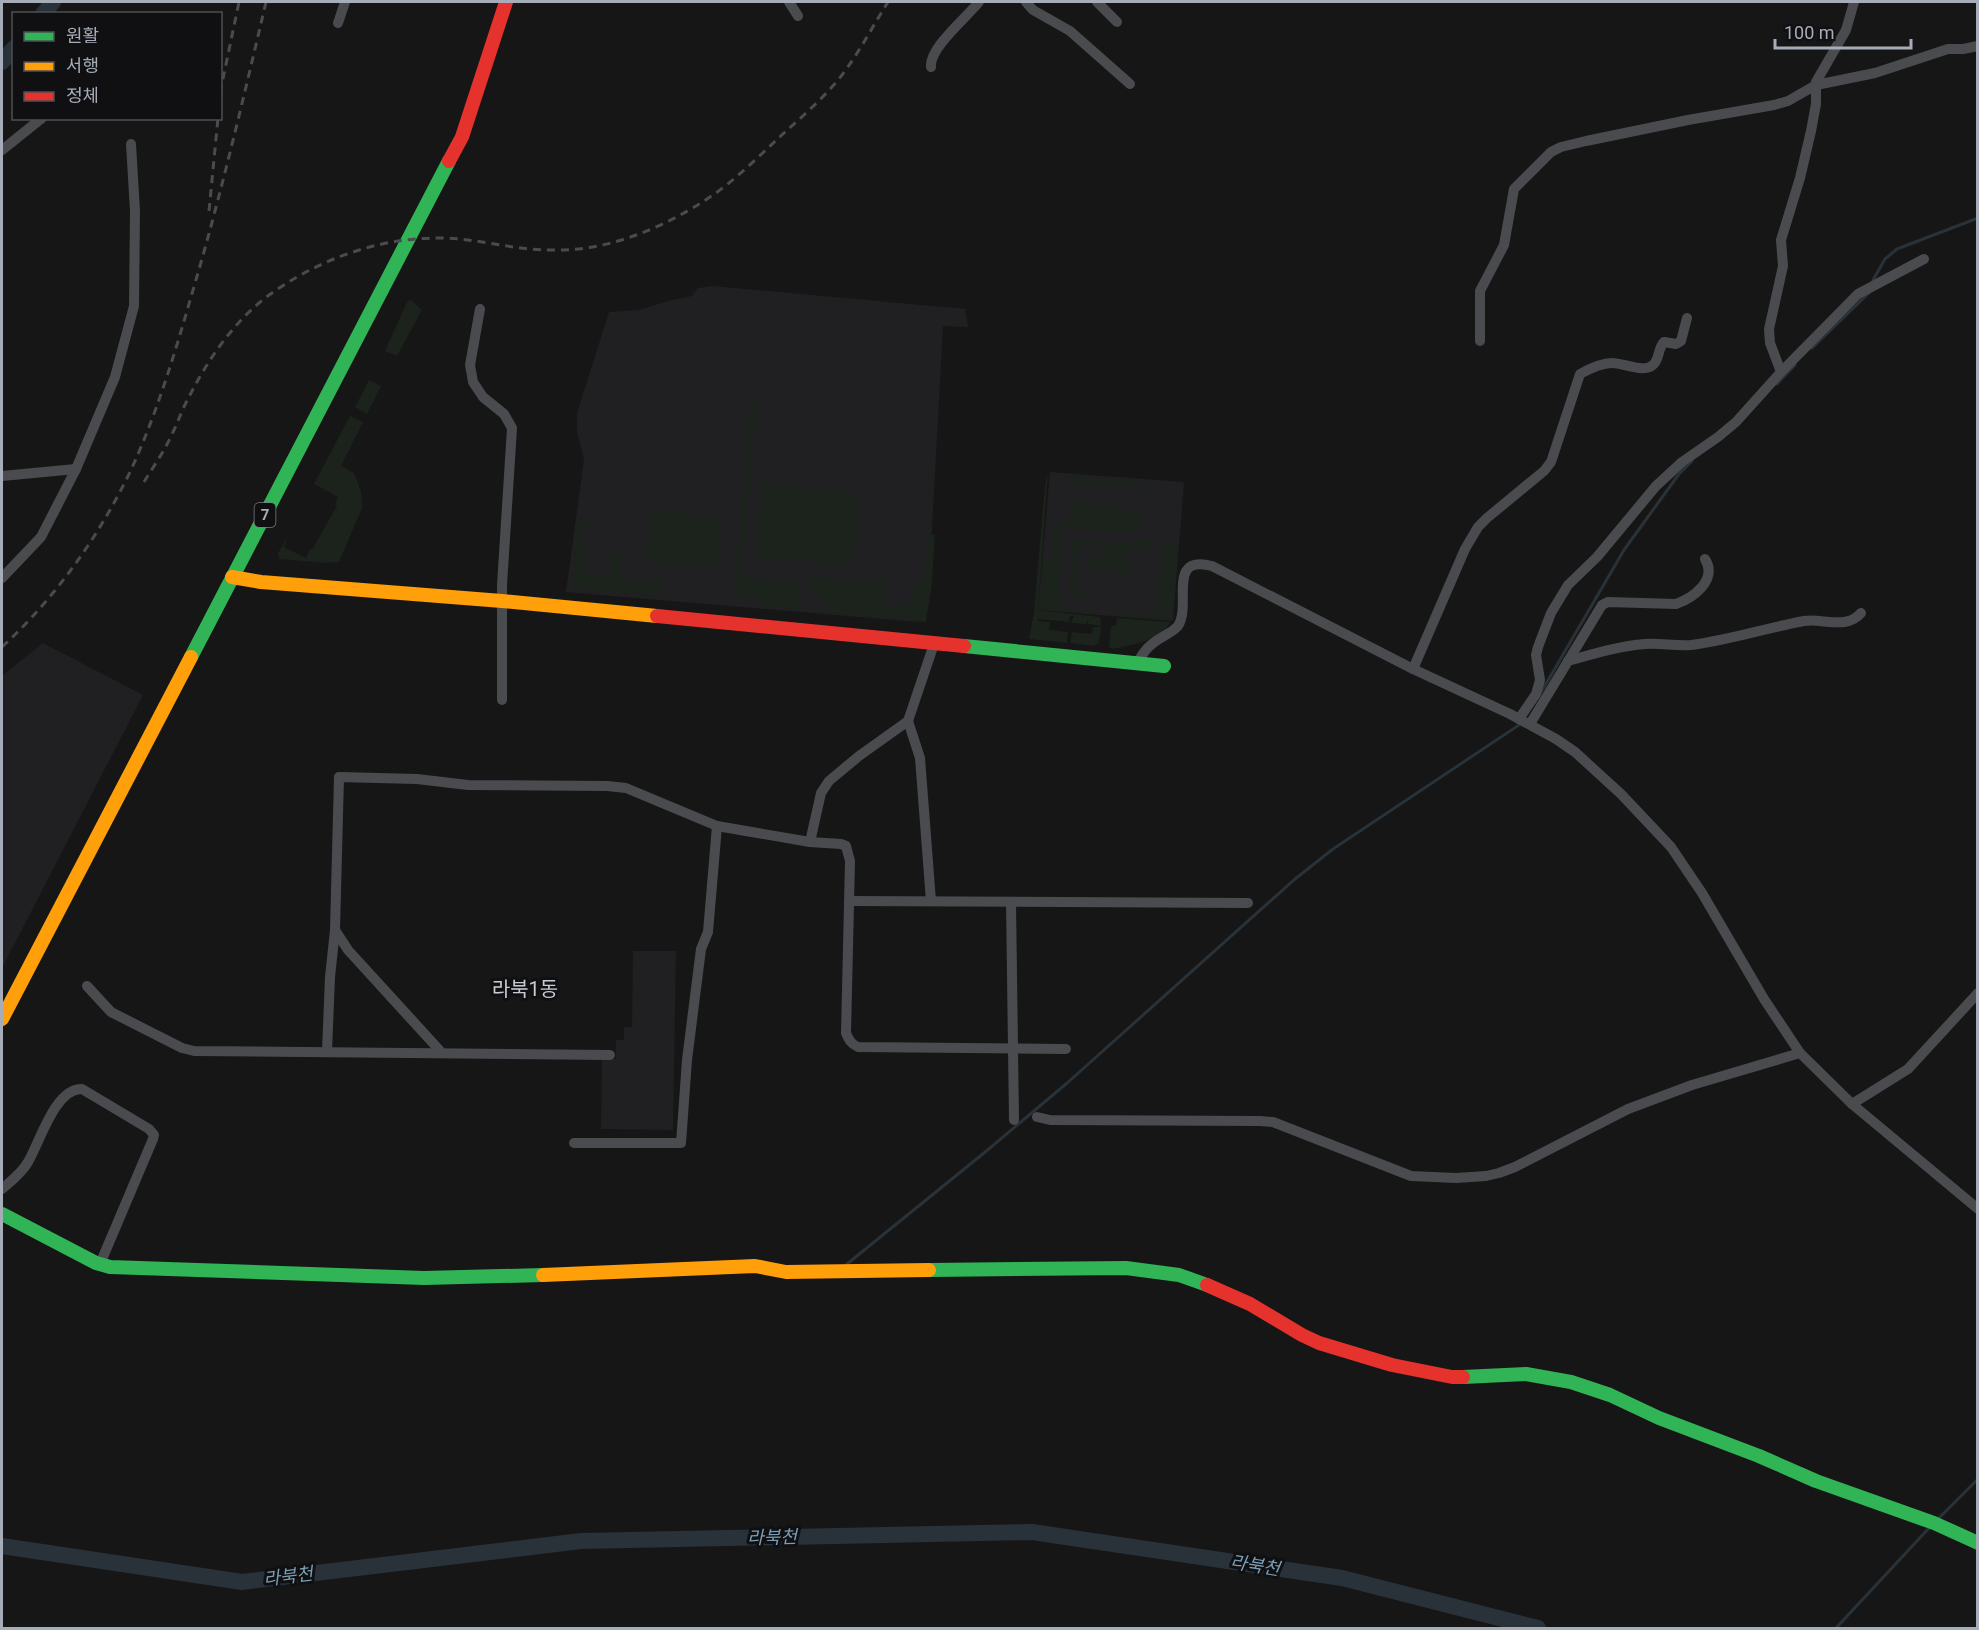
<svg xmlns="http://www.w3.org/2000/svg" width="1979" height="1630" font-family="Roboto,'Noto Sans KR',sans-serif">
	<style>
		.built { fill: #202022 }
		.green { fill: #1b231c }
		.lines { fill: none; stroke-linecap: round; stroke-linejoin: round }
		.stream { stroke: #283238; stroke-width: 3 }
		.river { stroke: #283238; stroke-width: 16 }
		.street { stroke: #494b4f; stroke-width: 10 }
		.fast { stroke: #30b455; stroke-width: 14 }
		.slow { stroke: #ff9f0a; stroke-width: 14 }
		.jam { stroke: #e5322d; stroke-width: 14 }
		.rail { stroke: #494b4e; stroke-width: 3; stroke-dasharray: 8 6; stroke-linecap: butt }
		.labels { text-anchor: middle; dominant-baseline: central; stroke-width: 6; stroke-linejoin: round; paint-order: stroke }
		.shield { fill: #101012; stroke: #797e86; stroke-width: 1.5 }
		.shield-label { font-size: 15px; font-weight: bold; fill: #a6adb8 }
		.water-label { font-size: 18px; font-style: italic; fill: #7a9eb5; stroke: #101012 }
		.quarter-label { font-size: 20px; fill: #c7cbd3; stroke: #101012 }
	</style>
	<rect width="100%" height="100%" fill="#161616"/>
	<g class="built">
		<polygon points="713,286 965,309 968,327 943,326 932,528 925,619 918,622 566,592 584,459 577,432 577,413 609,312 639,310 671,300 692,296 698,288"/>
		<polygon points="1050,472 1184,482 1173,621 1038,610"/>
		<polygon points="43,643 143,695 2,968 2,676"/>
		<polygon points="633,951 676,951 673,1130 601,1129 602,1059 616,1059 616,1040 624,1040 624,1027 632,1027"/>
	</g>
	<g class="green">
		<polygon points="411,300 422,310 397,356 385,351 407,302"/>
		<polygon points="369,380 381,386 367,414 355,407"/>
		<polygon points="751,397 757,397 741,577 796,581 799,586 797,609 758,606 759,599 734,598"/>
		<polygon points="350,416 363,422 341,466 354,473 361,491 362,508 339,562 325,563 279,559 278,553 288,536 284,547 306,558 310,549 312,550 337,506 335,504 338,497 314,484"/>
		<polygon points="1048,472 1038,610 1100,617 1101,626 1088,624 1088,619 1087,624 1071,623 1074,616 1070,616 1069,622 1038,619 1038,621 1050,622 1049,630 1068,632 1067,643 1029,639 1034,612 1045,485"/>
		<path d="M1075,476L1145,481L1140,487L1134,485L1127,488L1077,485L1076,503L1118,507L1119,510L1141,512L1142,514L1140,531L1135,534L1060,528L1058,531L1055,553L1052,554C1051,537 1050,527 1068,522L1072,514Z"/>
		<polygon points="763,484 861,494 853,566 756,556"/>
		<polygon points="652,510 723,519 717,569 646,561"/>
		<polygon points="579,517 586,518 583,550 588,551 586,574 611,576 613,553 622,554 620,578 664,582 663,586 660,586 659,596 572,588"/>
		<polygon points="1063,532 1065,532 1058,608 1096,611 1100,614 1041,610 1044,557 1058,558 1060,534"/>
		<polygon points="927,534 935,535 932,582 926,622 823,612 824,600 811,599 813,577 886,583 884,604 910,606 912,585 922,586 924,582"/>
		<polygon points="1076,537 1094,539 1094,547 1082,546 1081,550 1077,550 1076,562 1079,563 1077,588 1094,590 1094,596 1071,594 1069,591 1073,541"/>
		<polygon points="1130,539 1151,540 1150,551 1126,550 1126,558 1130,559 1129,573 1114,572 1114,566 1104,566 1103,572 1088,571 1089,556 1098,556 1099,548 1102,548 1103,542 1129,544"/>
		<polygon points="1160,545 1177,546 1172,619 1113,615 1117,612 1155,614 1157,575 1161,575 1162,562 1158,561"/>
		<path d="M1117,618L1170,622C1161,641 1131,645 1112,649L1109,646L1111,626H1116Z"/>
		<polygon points="1093,627 1101,627 1099,643 1093,646 1070,643 1072,632 1092,634"/>
	</g>
	<g class="lines">
		<g class="stream">
			<polyline points="1873,280 1885,259 1897,249 1978,218"/>
			<polyline points="1812,348 1870,292"/>
			<polyline points="1777,384 1795,365"/>
			<polyline points="1540,694 1624,550 1679,474 1692,461"/>
			<polyline points="847,1264 984,1153 1066,1084 1295,879 1333,849 1519,725"/>
			<polyline points="1937,1520 1978,1479"/>
			<polyline points="1836,1628 1930,1527"/>
		</g>
		<g class="river">
			<polyline points="43,14 53,2"/>
			<polyline points="2,62 14,48"/>
			<polyline points="2,1546 242,1582 581,1541 1032,1532 1342,1578 1538,1628"/>
		</g>
		<g class="street">
			<polyline points="789,2 798,16"/>
			<polyline points="1026,2 1033,10 1070,31 1130,84"/>
			<polyline points="1097,2 1117,22"/>
			<polyline points="338,23 345,2"/>
			<path d="M931,67C929,48 967,17 979,2"/>
			<polyline points="2,150 42,118"/>
			<polyline points="480,309 470,365 473,382 483,397 504,414 512,428 502,585 502,700"/>
			<polyline points="1480,341 1480,291 1504,245 1514,189 1551,152 1561,147 1586,141 1688,120 1774,105 1788,101 1816,85 1875,73 1948,49 1963,49 1978,46"/>
			<polyline points="1781,372 1770,343 1769,329 1783,266 1781,240 1800,178 1811,131 1816,104 1816,82 1846,30 1854,2"/>
			<polyline points="2,476 76,469"/>
			<polyline points="2,578 41,537 76,469 115,377 134,306 135,211 131,144"/>
			<path d="M1568,661C1593,654 1619,646 1645,644C1660,643 1675,646 1691,645C1729,640 1766,628 1804,621C1822,618 1847,630 1861,613"/>
			<path d="M1137,663C1141,657 1145,649 1151,645C1159,637 1171,634 1178,626C1192,605 1166,554 1212,566L1413,669L1510,714L1556,739L1575,752L1621,794L1671,847L1702,893L1764,999L1800,1053L1852,1104L1978,1209"/>
			<path d="M1413,669L1465,549L1478,527L1487,518L1544,471L1551,462L1580,374C1589,369 1602,363 1612,363C1624,363 1645,374 1654,364C1660,357 1658,348 1664,342L1676,344L1681,341L1687,318"/>
			<polyline points="1519,719 1536,694 1540,680 1536,655 1538,647 1551,613 1568,585 1597,557 1656,486 1682,462 1718,437 1736,422 1781,372 1858,294 1924,259"/>
			<polyline points="908,721 920,758 931,901"/>
			<path d="M1530,724L1602,605L1608,602L1676,604C1693,598 1718,580 1705,559"/>
			<polyline points="810,842 821,793 829,781 859,756 908,721 934,644"/>
			<polyline points="849,901 1248,903"/>
			<polyline points="1011,902 1014,1120"/>
			<polyline points="335,930 348,950 442,1053"/>
			<polyline points="87,986 111,1012 182,1048 194,1051 610,1055"/>
			<polyline points="327,1051 330,977 335,930 339,777 417,779 468,785 607,786 626,788 717,826"/>
			<polyline points="1852,1104 1908,1069 1978,993"/>
			<polyline points="1037,1117 1050,1120 1260,1121 1273,1122 1411,1176 1456,1178 1486,1176 1499,1173 1515,1167 1628,1109 1692,1085 1800,1053"/>
			<path d="M574,1143H681L687,1060L701,949L708,932L717,826L810,842L841,844L846,846L850,861L846,1033C849,1040 851,1044 858,1047L1066,1049"/>
			<path d="M2,1189C11,1181 22,1173 28,1162C40,1142 55,1088 82,1089L149,1129L154,1135L153,1139L100,1264"/>
		</g>
		<g class="fast">
			<polyline points="964,646 1164,666"/>
			<polyline points="191,657 449,161"/>
			<polyline points="2,1214 96,1263 110,1267 424,1278 543,1275"/>
			<polyline points="929,1270 1126,1268 1179,1275 1207,1285"/>
			<polyline points="1463,1377 1526,1374 1571,1382 1610,1395 1659,1418 1759,1456 1816,1481 1934,1523 1978,1543"/>
		</g>
		<g class="slow">
			<polyline points="232,577 261,582 502,601 657,616"/>
			<polyline points="2,1019 191,657"/>
			<polyline points="543,1275 755,1266 786,1272 929,1270"/>
		</g>
		<g class="jam">
			<polyline points="449,161 462,137 506,2"/>
			<polyline points="657,616 964,646"/>
			<polyline points="1207,1285 1250,1304 1302,1335 1319,1343 1392,1365 1452,1377 1463,1377"/>
		</g>
		<g class="rail">
			<polyline points="220,93 239,2"/>
			<polyline points="209,211 218,118"/>
			<path d="M144,482C153,467 164,452 171,436C178,423 182,409 189,397C208,359 235,320 269,295C321,258 380,237 444,238C480,239 514,250 550,250C606,252 661,229 707,199C735,181 760,155 784,133C805,114 828,94 845,71C861,49 874,24 888,2"/>
			<path d="M2,647C55,598 98,538 130,472C156,416 174,356 191,297C220,199 243,100 266,2"/>
		</g>
	</g>
	<g class="labels">
		<rect class="shield" x="254.5" y="503" width="21" height="24" rx="4.5"/>
		<g class="shield-label">
			<text x="265" y="515">7</text>
		</g>
		<g class="water-label">
			<text transform="translate(772 1537) rotate(-1)">라북천</text>
			<text transform="translate(1255 1565) rotate(9)">라북천</text>
			<text transform="translate(288 1576) rotate(-7)">라북천</text>
		</g>
		<g class="quarter-label">
			<text x="525" y="989">라북1동</text>
		</g>
	</g>
	<rect width="1979" height="1630" fill="none" stroke="#a6adb8" stroke-width="6"/>
	<rect x="12" y="12" width="210" height="108" fill="#101012" stroke="#4c4f54" stroke-width="1.5"/>
	<rect x="24" y="32" width="30" height="9" fill="#30b455" stroke="#4c4f54" stroke-width="1.5"/>
	<text x="66" y="42" font-size="18" fill="#a6adb8">원활</text>
	<rect x="24" y="62" width="30" height="9" fill="#ff9f0a" stroke="#4c4f54" stroke-width="1.5"/>
	<text x="66" y="72" font-size="18" fill="#a6adb8">서행</text>
	<rect x="24" y="92" width="30" height="9" fill="#e5322d" stroke="#4c4f54" stroke-width="1.5"/>
	<text x="66" y="102" font-size="18" fill="#a6adb8">정체</text>
	<path d="M1775 39v9h136v-9" fill="none" stroke="#a6adb8" stroke-width="3"/>
	<text x="1784" y="39" font-size="18" fill="#a6adb8" stroke="#101012" stroke-width="4.5" paint-order="stroke">100 m</text>
</svg>
